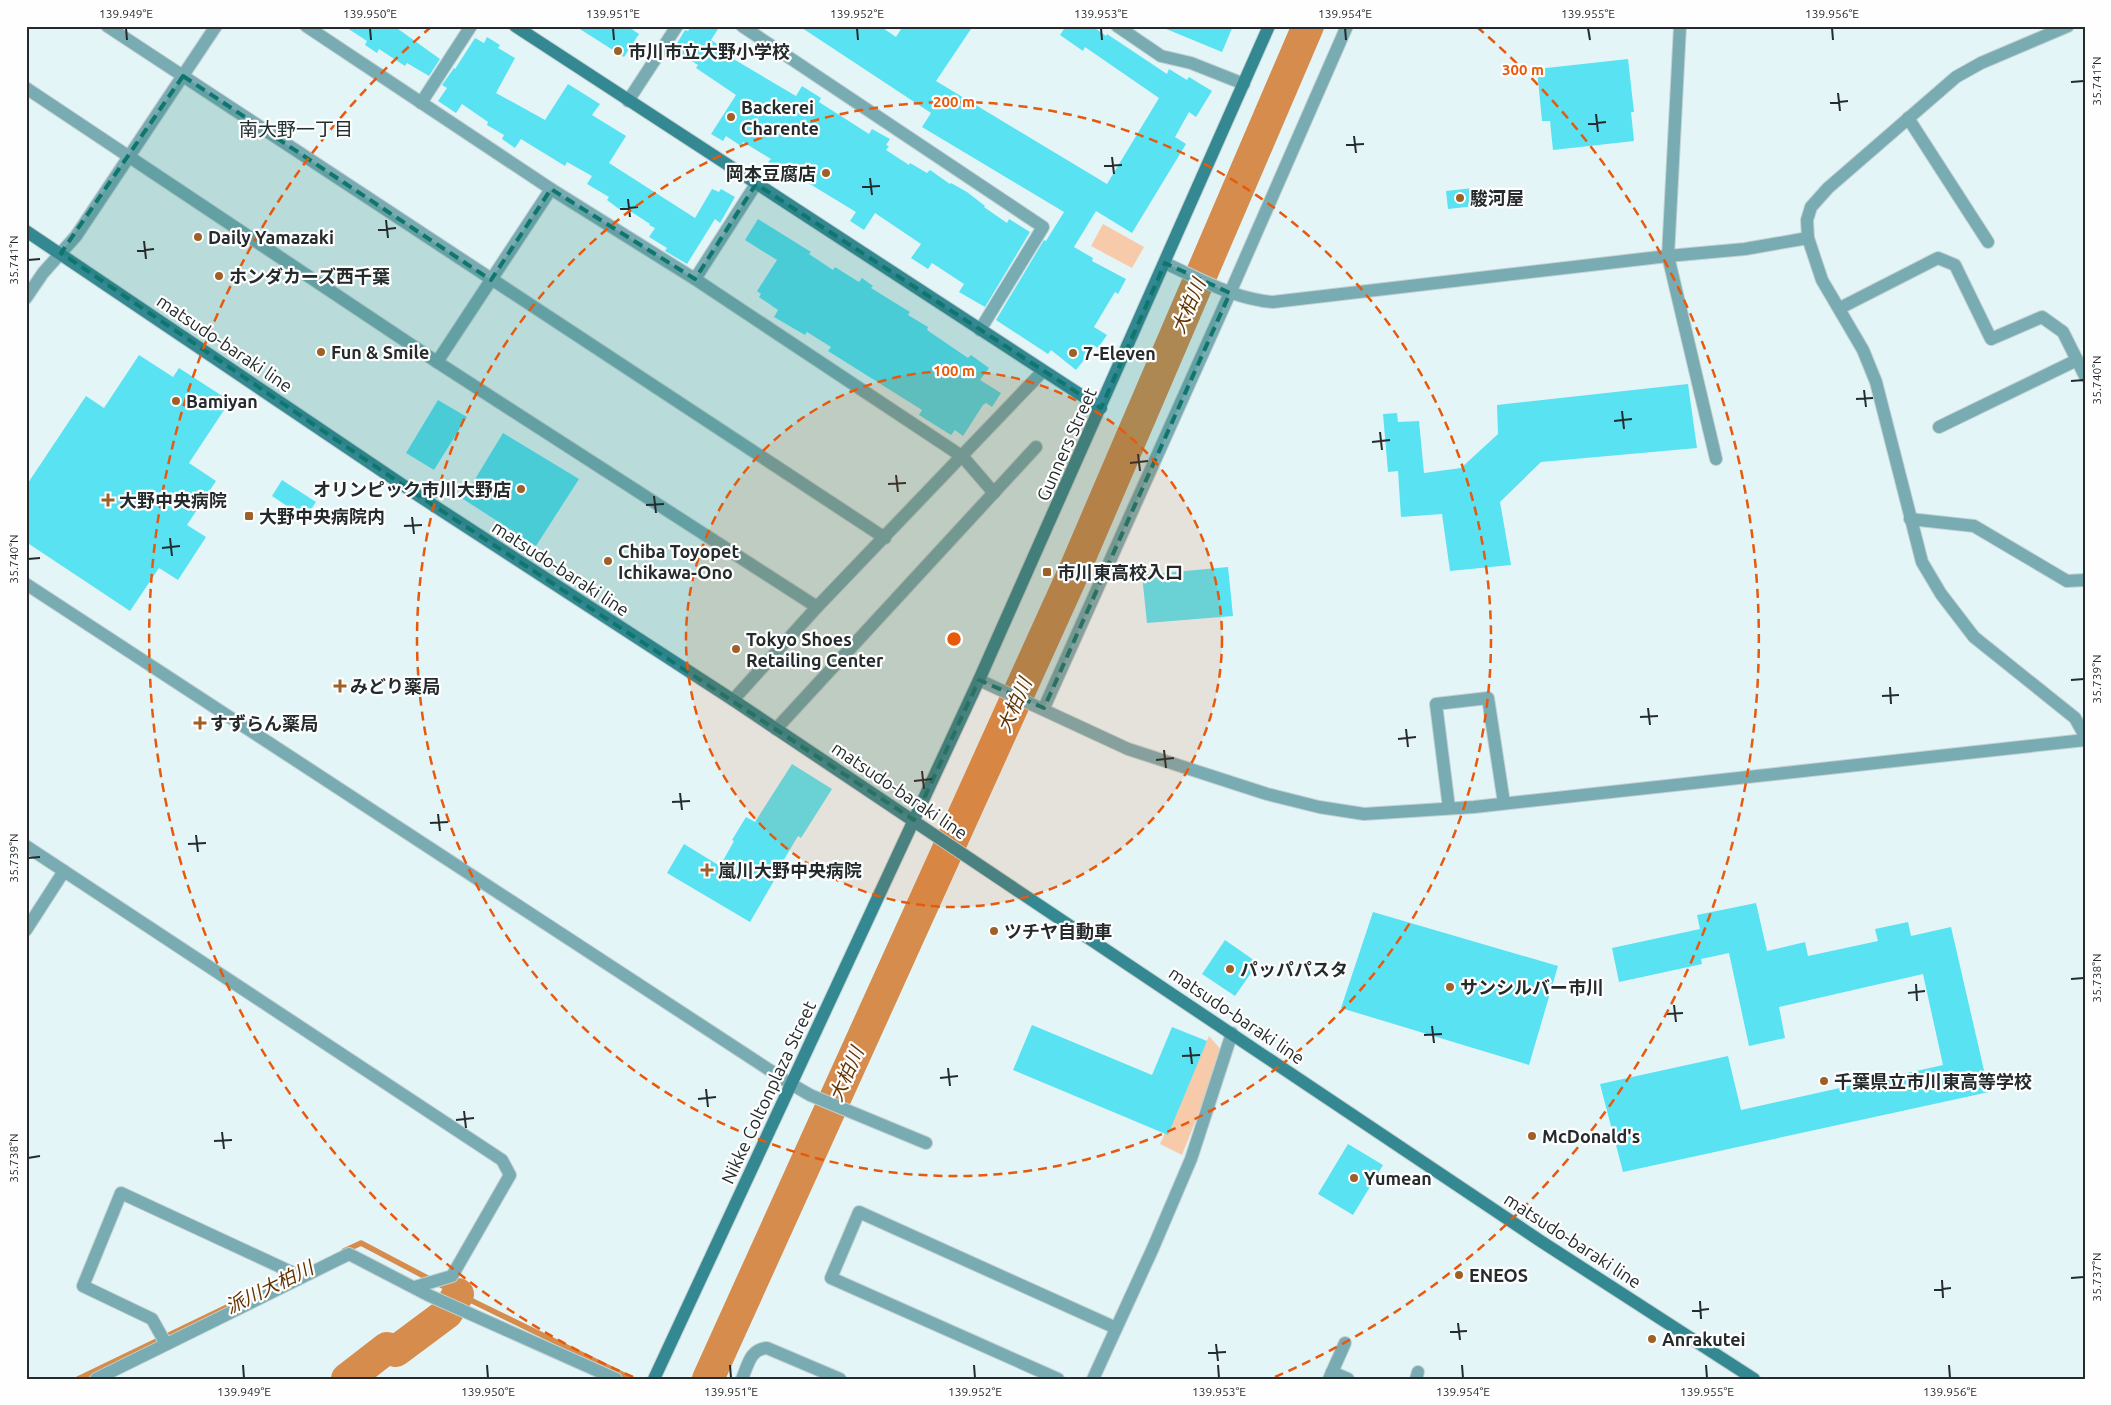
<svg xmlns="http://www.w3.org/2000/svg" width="2111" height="1405" font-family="Ubuntu,'Noto Sans JP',sans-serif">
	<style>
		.green { fill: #f7cbaa }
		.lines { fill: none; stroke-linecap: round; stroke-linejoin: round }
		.stream { stroke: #d68c4d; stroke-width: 5.5 }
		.river { stroke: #d68c4d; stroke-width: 32 }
		.building { fill: #59e2f2 }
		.street-casing { stroke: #c2d1d2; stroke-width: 14 }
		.secondary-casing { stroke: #c2d1d2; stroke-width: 14 }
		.street { stroke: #79abb2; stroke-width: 12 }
		.secondary { stroke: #348892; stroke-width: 12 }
		.marked { fill: #0f766e; fill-opacity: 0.2; stroke: #0f766e; stroke-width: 4; stroke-dasharray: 10 6; stroke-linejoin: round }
		.ticks { fill: none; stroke: #252b2c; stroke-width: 2 }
		.ring { fill: none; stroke: #e8590c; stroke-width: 2.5; stroke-dasharray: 9 6 }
		.poi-dot { fill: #9f6027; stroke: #fefefe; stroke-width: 2 }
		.labels { text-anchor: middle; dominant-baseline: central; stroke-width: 4.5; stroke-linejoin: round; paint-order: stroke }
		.poi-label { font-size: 18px; font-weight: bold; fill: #252b2c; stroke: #fefefe; text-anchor: start }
		.street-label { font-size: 18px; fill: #252b2c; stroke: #fefefe }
		.neighbourhood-label { font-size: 19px; fill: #212f30; stroke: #fefefe }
		.water-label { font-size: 19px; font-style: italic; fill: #643400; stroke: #fefefe }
		.centre { fill: #e8590c; stroke: #fefefe; stroke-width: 2.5 }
		.ring-label { font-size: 15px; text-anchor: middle; font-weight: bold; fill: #e8590c; stroke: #fefefe; stroke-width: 4.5; stroke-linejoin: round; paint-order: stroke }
		.neatline { fill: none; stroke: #252b2c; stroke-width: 2 }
		.ticks-label { font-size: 12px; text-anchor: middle; fill: #252b2c }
	</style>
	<rect width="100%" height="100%" fill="#e4f5f7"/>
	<g class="green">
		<polygon points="1103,224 1144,247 1132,268 1091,246"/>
		<polygon points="1209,1036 1223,1052 1182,1155 1160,1144"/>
	</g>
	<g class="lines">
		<g class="stream">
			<polyline points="344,1251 361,1243 458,1294 632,1379"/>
			<polyline points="78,1379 254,1294"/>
		</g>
		<g class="river">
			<polyline points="347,1379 387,1348 396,1351 447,1313 458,1294"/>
			<polyline points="708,1379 1075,569 1308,26"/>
		</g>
	</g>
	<g class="building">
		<polygon points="344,26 394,26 440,59 429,76 407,63 405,66 379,49 377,53 365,45 367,41"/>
		<polygon points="575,26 627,26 639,34 624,57"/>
		<polygon points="691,26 720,26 711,40 732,54 730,57 796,96 802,86 821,98 819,102 869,134 872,129 890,139 886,145 889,146 886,150 909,165 910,163 927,173 930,170 950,184 951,183 967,192 985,206 984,207 1007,223 1009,219 1030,232 985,307 959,292 964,284 932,263 928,269 911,258 921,244 875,213 864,230 850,221 856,212 785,169 783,172 768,162 771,159 743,142 741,146 726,136 723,141 711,134 736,95 696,68 698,65 673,50 685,30 688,31"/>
		<polygon points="799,26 880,26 896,37 903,26 973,26 936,81 1107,184 1159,98 1085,47 1083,51 1060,35 1066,26 1092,26 1106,36 1107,34 1167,74 1169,69 1187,80 1189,77 1212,91 1196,117 1189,112 1175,137 1186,144 1132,233 1096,211 1074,247 1093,258 1092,261 1126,279 1118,294 1115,292 1094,327 1107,335 1098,348 1095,346 1076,370 1051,350 1048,354 996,320 1044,240 1046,241 1064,212 922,127 931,113"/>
		<polygon points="1159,26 1233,26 1222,52"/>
		<polygon points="487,37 500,45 498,48 515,58 496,93 545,120 568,84 600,104 592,115 626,136 609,163 695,218 712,189 719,192 721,189 735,197 720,223 715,219 687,264 665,251 667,248 649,237 655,228 649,225 650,224 627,209 626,210 621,207 619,209 607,200 609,197 587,184 592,176 567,162 565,166 521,139 515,148 502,139 504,135 487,125 488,122 462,104 456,113 438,101 447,88 442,85 454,68 455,69 475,38 484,43"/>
		<polygon points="1628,59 1634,112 1631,112 1634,141 1553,150 1550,121 1542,121 1537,69"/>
		<polygon points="1473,188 1475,206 1448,209 1446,191"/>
		<polygon points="758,219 811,252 809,254 833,270 835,267 859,282 862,278 873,286 871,288 910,312 908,315 928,327 927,330 968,358 971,355 989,368 980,380 1001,393 992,407 986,403 983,405 963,436 955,430 951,435 919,415 922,410 828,351 831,347 807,332 805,335 774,317 778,310 759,297 761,294 757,291 777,260 745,240"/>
		<polygon points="139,355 173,377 179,368 230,401 189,463 216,481 187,525 206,537 178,580 159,568 130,611 26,542 26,486 86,396 104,408"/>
		<polygon points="1688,384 1697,448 1541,462 1500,502 1511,565 1450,571 1442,514 1401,517 1398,471 1388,472 1383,414 1397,413 1398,422 1419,421 1424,473 1461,468 1498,434 1497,405"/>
		<polygon points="438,400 467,417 434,470 406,453"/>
		<polygon points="503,433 579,479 536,546 463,499"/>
		<polygon points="282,480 316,502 305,518 272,496"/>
		<polygon points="1228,567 1233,616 1147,623 1142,575"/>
		<polygon points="792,764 832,789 801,838 798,836 773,878 775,879 750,922 667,873 684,844 720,866 734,841 732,840 746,817 755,822"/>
		<polygon points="1756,903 1767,951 1805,942 1808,956 1878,941 1875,929 1908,922 1911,936 1951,927 1989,1092 1623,1172 1600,1084 1728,1056 1741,1110 1943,1065 1923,974 1779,1007 1785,1038 1749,1046 1729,953 1701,959 1702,964 1619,982 1612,948 1700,929 1697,915"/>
		<polygon points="1373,912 1558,966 1529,1065 1341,1008"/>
		<polygon points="1225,940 1258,963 1235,996 1202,974"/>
		<polygon points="1032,1025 1152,1075 1172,1027 1207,1041 1168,1135 1013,1070"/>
		<polygon points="1348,1144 1383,1165 1353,1215 1318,1194"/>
	</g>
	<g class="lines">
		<g class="street-casing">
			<g id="street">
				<polyline points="107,26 885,538"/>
				<polyline points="306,26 551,189 695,279 963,457 994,493"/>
				<polyline points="742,26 1043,227 980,330"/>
				<polyline points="1117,26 1161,56 1191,63 1244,84"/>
				<polyline points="1680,26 1668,256 1716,459"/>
				<polyline points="2068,26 1981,63 1956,77 1828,188 1811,207 1807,220 1808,238 1822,280 1863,350 1876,382 1922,562 1941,594 1974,637 2075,718 2085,736"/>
				<polyline points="26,88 437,362 817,607"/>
				<polyline points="628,101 677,26"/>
				<polyline points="421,103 471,26"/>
				<polyline points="1908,118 1988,242"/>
				<path d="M1165,263C1200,279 1234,299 1273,302L1668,256L1745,249L1808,238"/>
				<polyline points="695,279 756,184"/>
				<polyline points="26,298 43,273 76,236 216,26"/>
				<polyline points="1840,308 1938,258 1955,265 1991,339 2042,317 2063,332 2085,376"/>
				<polyline points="437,362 551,189"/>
				<polyline points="1939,427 2077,360"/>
				<polyline points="1910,519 1974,526 2067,581 2085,580"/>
				<polyline points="26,584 791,1084 810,1095 926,1143"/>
				<polyline points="979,680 1128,749 1267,794 1319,807 1364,814 1474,807 2085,740"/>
				<polyline points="733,700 817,607 1043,371"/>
				<polyline points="1044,708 1230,293 1347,26"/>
				<polyline points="776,729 1036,447"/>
				<polyline points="1449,808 1436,704 1488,698 1504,803"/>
				<polyline points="26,846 502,1160 510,1175 452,1276 415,1287"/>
				<polyline points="26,930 64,871"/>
				<polyline points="166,1344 152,1319 83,1286 121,1193 302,1277"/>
				<polyline points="1332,1372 1348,1379"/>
				<polyline points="96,1379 349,1254 428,1295 616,1379"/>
				<path d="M742,1379C748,1365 750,1349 767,1348L840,1379"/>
				<polyline points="1058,1379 831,1278 859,1212 1116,1328"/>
				<polyline points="1093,1379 1153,1248 1191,1159 1232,1033"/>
				<polyline points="1329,1379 1345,1343"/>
				<polyline points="1416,1379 1418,1372"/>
			</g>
		</g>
		<g class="secondary-casing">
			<g id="secondary">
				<polyline points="515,26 1101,408"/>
				<polyline points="26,231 419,496 733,700 1542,1242 1754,1379"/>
				<polyline points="654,1379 979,680 1269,26"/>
			</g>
		</g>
		<use href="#street" class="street"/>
		<use href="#secondary" class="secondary"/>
	</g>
	<path class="marked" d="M183,76L491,280L551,189L695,279L756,184L1101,408L1165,263L1230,293L1044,708L979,680L914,820L419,496L61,253Z"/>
	<path class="ticks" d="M126,28L127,40M370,28L371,40M613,28L614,40M857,28L858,40M1101,28L1102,40M1345,28L1346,40M1588,28L1590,40M1832,28L1833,40M2071,82L2084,81M1838,93L1840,111M1830,103L1848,101M1596,114L1598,132M1588,124L1606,122M1354,136L1356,153M1346,145L1364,144M1112,157L1114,174M1104,166L1122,165M870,178L872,195M862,187L880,186M628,199L630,217M620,209L638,207M386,220L388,238M378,230L396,228M144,241L146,259M137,251L154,249M28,260L40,259M2071,381L2084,380M1864,390L1866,407M1856,399L1873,398M1622,411L1624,429M1614,421L1632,419M1380,432L1382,450M1372,442L1390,440M1138,454L1140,471M1130,463L1148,461M896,475L898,492M888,484L906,483M654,496L656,513M646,505L664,504M412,517L414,534M404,526L422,525M170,538L172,556M162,548L180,546M28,559L40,558M2071,680L2084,679M1890,687L1891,704M1882,696L1899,695M1648,708L1650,725M1640,717L1658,716M1406,729L1408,747M1398,739L1416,737M1164,750L1166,768M1156,760L1174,758M922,771L924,789M914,781L932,779M680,793L682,810M672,802L690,801M438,814L440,831M430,823L448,822M196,835L198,852M188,844L206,843M28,858L40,857M2071,979L2084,978M1916,984L1917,1001M1908,993L1925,991M1674,1005L1676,1022M1666,1014L1683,1013M1432,1026L1434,1043M1424,1035L1442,1034M1190,1047L1192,1064M1182,1056L1200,1055M948,1068L950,1086M940,1078L958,1076M706,1089L708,1107M698,1099L716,1097M464,1111L466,1128M456,1120L474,1118M222,1132L224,1149M214,1141L232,1140M28,1158L40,1156M2071,1278L2084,1277M1942,1280L1943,1298M1934,1290L1951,1288M1700,1301L1701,1319M1692,1311L1709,1309M1458,1323L1460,1340M1450,1332L1467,1331M1216,1344L1218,1361M1208,1353L1226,1352M243,1365L244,1378M487,1365L488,1378M730,1365L731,1378M974,1365L975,1378M1218,1365L1219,1378M1462,1365L1463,1378M1706,1365L1707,1378M1949,1365L1950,1378"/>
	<circle cx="954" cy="639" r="268" fill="#e8590c" fill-opacity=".12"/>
	<g class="ring">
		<circle cx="954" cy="639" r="268"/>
		<circle cx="954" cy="639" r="537"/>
		<path d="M633 1377A805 805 0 0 1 431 27M1477 27A805 805 0 0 1 1275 1377"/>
	</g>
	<g class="poi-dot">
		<circle cx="618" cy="51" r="5"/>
		<circle cx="731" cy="117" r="5"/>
		<circle cx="826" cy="173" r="5"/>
		<circle cx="1460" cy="198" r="5"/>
		<circle cx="198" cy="237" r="5"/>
		<circle cx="219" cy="276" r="5"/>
		<circle cx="321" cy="352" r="5"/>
		<circle cx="1073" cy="353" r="5"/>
		<circle cx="176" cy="401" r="5"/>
		<circle cx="521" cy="489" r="5"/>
		<path d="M105.5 492.5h5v5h5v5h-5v5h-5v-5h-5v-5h5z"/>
		<rect x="244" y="511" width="10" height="10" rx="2.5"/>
		<circle cx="608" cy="561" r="5"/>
		<rect x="1042" y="567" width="10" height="10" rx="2.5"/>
		<circle cx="736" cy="649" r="5"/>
		<path d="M337.5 678.5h5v5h5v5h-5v5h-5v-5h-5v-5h5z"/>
		<path d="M197.5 715.5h5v5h5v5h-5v5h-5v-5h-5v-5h5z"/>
		<path d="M704.5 862.5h5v5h5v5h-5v5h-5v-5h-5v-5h5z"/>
		<circle cx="994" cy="931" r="5"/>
		<circle cx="1230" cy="969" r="5"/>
		<circle cx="1450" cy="987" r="5"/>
		<circle cx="1824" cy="1081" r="5"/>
		<circle cx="1532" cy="1136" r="5"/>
		<circle cx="1354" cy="1178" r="5"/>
		<circle cx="1459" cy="1275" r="5"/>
		<circle cx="1652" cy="1339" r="5"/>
	</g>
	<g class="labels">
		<g class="poi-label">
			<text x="628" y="51">市川市立大野小学校</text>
			<text x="741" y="107">Backerei<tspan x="741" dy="21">Charente</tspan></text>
			<text x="816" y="173" text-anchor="end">岡本豆腐店</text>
			<text x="1470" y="198">駿河屋</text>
			<text x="208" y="237">Daily Yamazaki</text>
			<text x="229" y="276">ホンダカーズ西千葉</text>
			<text x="331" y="352">Fun &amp; Smile</text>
			<text x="1083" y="353">7-Eleven</text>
			<text x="186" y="401">Bamiyan</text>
			<text x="511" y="489" text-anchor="end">オリンピック市川大野店</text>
			<text x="119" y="500">大野中央病院</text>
			<text x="259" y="516">大野中央病院内</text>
			<text x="618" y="551">Chiba Toyopet<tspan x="618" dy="21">Ichikawa-Ono</tspan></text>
			<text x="1057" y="572">市川東高校入口</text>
			<text x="746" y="639">Tokyo Shoes<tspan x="746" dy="21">Retailing Center</tspan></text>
			<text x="350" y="686">みどり薬局</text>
			<text x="210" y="723">すずらん薬局</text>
			<text x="718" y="870">嵐川大野中央病院</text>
			<text x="1004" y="931">ツチヤ自動車</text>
			<text x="1240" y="969">パッパパスタ</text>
			<text x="1460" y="987">サンシルバー市川</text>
			<text x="1834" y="1081">千葉県立市川東高等学校</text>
			<text x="1542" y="1136">McDonald's</text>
			<text x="1364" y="1178">Yumean</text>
			<text x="1469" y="1275">ENEOS</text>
			<text x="1662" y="1339">Anrakutei</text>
		</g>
		<g class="street-label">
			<text transform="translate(225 343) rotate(34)">matsudo-baraki line</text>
			<text transform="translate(1066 444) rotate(-66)">Gunners Street</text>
			<text transform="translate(561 568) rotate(33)">matsudo-baraki line</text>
			<text transform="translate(900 790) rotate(34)">matsudo-baraki line</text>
			<text transform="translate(1237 1015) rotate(34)">matsudo-baraki line</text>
			<text transform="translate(768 1092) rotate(-65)">Nikke Coltonplaza Street</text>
			<text transform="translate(1573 1240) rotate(33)">matsudo-baraki line</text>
		</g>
		<g class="neighbourhood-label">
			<text x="296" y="129">南大野一丁目</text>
		</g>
		<g class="water-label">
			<text transform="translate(1188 306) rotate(-67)">大柏川</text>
			<text transform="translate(1014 705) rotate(-66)">大柏川</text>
			<text transform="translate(846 1074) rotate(-66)">大柏川</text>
			<text transform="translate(269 1287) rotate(-26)">派川大柏川</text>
		</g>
	</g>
	<circle cx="954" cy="639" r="8" class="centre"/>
	<g class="ring-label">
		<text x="1523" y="75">300 m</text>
		<text x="954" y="107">200 m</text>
		<text x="954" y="376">100 m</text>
	</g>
	<rect width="2111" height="1405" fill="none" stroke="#fefefe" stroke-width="55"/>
	<rect x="28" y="28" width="2056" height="1350" class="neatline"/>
	<g class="ticks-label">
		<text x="126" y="18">139.949°E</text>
		<text x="370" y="18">139.950°E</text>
		<text x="613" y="18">139.951°E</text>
		<text x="857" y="18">139.952°E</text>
		<text x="1101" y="18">139.953°E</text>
		<text x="1345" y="18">139.954°E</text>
		<text x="1588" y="18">139.955°E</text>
		<text x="1832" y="18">139.956°E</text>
		<text transform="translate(2097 81) rotate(-90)" y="4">35.741°N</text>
		<text transform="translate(14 260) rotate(-90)" y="4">35.741°N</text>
		<text transform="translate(2097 380) rotate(-90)" y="4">35.740°N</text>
		<text transform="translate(14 559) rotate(-90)" y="4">35.740°N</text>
		<text transform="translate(2097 679) rotate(-90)" y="4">35.739°N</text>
		<text transform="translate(14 858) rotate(-90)" y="4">35.739°N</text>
		<text transform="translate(2097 978) rotate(-90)" y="4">35.738°N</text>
		<text transform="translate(14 1158) rotate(-90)" y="4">35.738°N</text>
		<text transform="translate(2097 1277) rotate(-90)" y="4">35.737°N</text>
		<text x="244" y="1396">139.949°E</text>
		<text x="488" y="1396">139.950°E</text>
		<text x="731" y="1396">139.951°E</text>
		<text x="975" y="1396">139.952°E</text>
		<text x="1219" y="1396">139.953°E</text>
		<text x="1463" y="1396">139.954°E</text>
		<text x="1707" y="1396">139.955°E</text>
		<text x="1950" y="1396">139.956°E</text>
	</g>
</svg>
